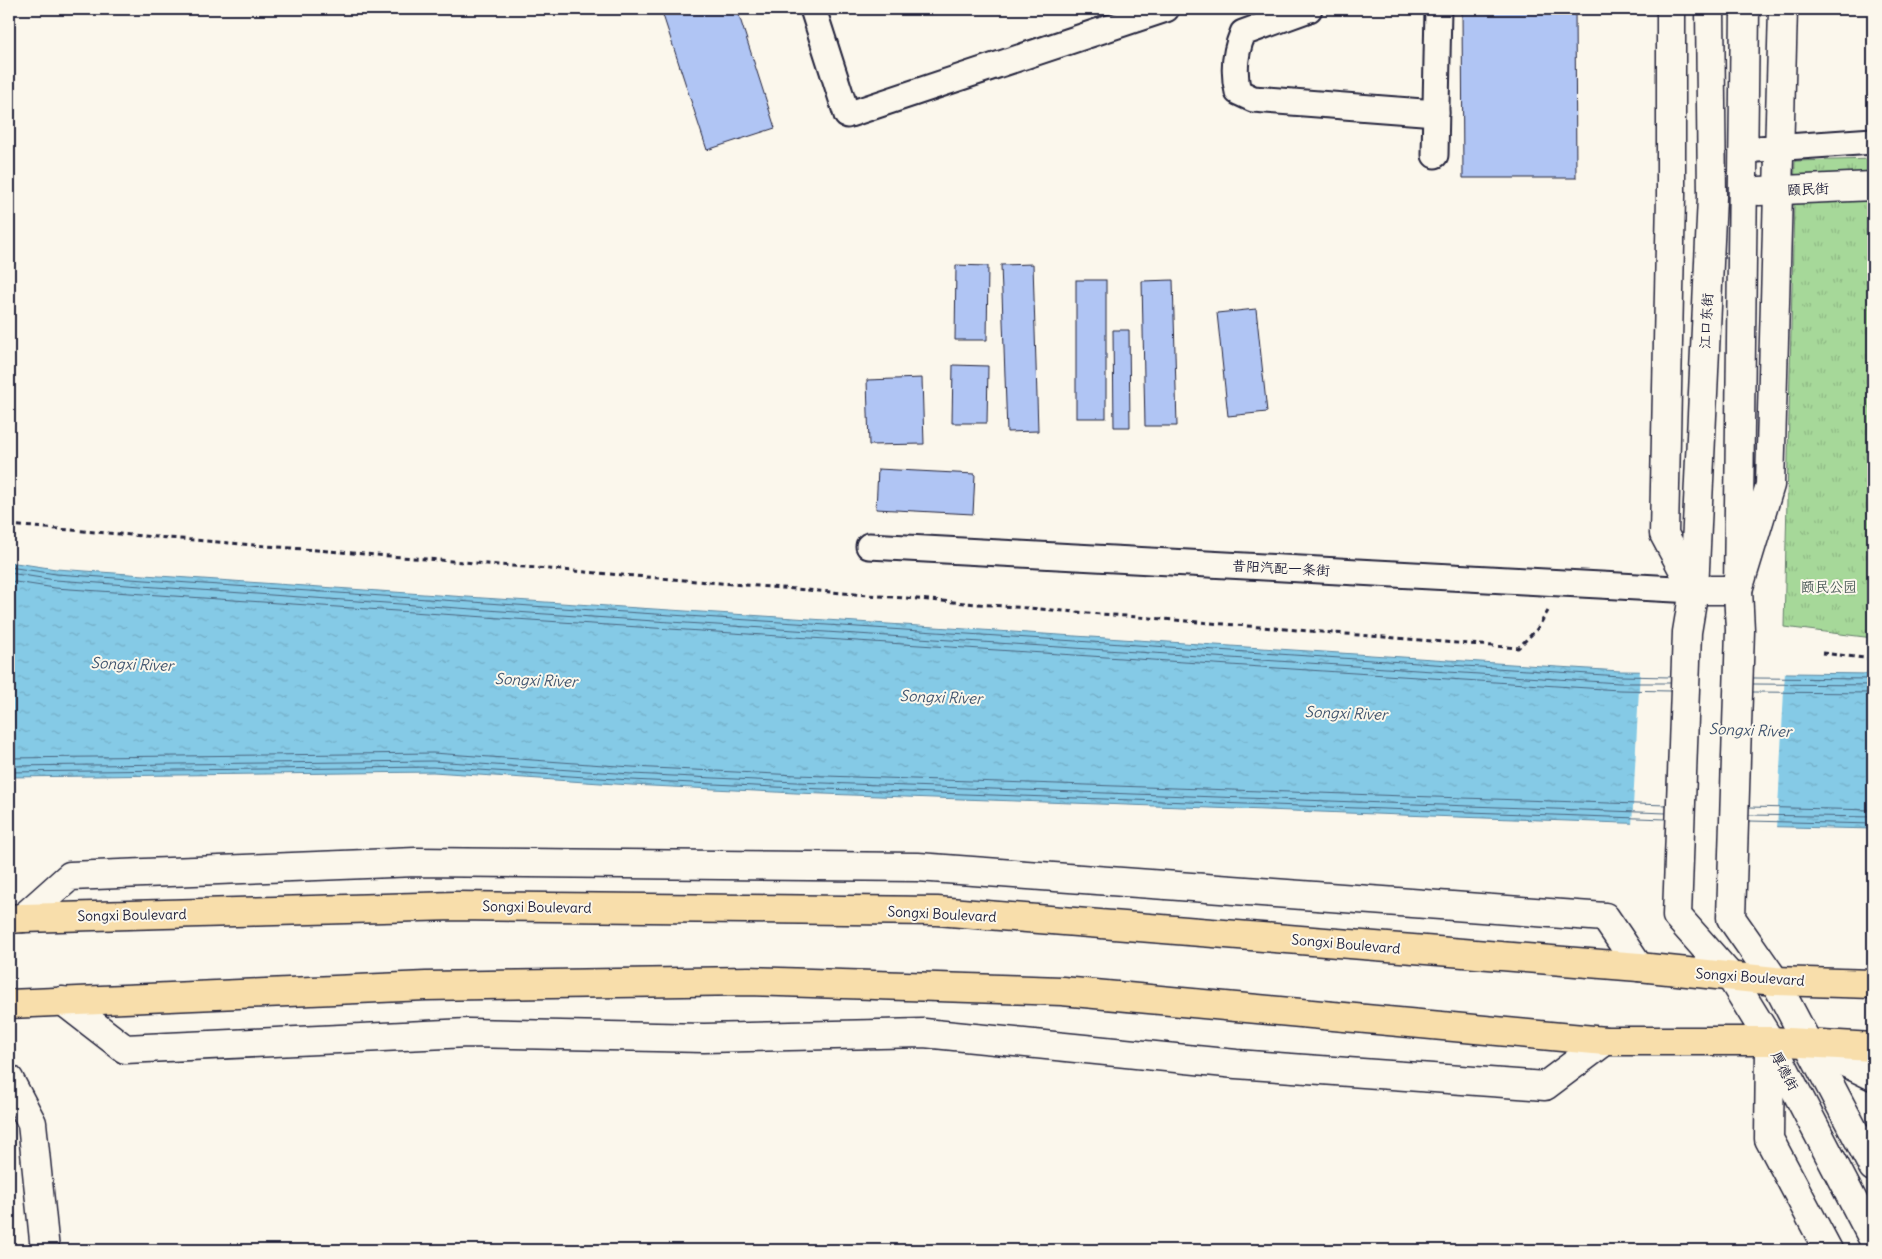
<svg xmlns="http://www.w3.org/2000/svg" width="1882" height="1259" font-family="Delius,'LXGW WenKai TC',sans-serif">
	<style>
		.park { fill: url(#park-tufts); stroke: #647d6a }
		.water { fill: url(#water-ripples); stroke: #5d87a2 }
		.pier { fill: #fbf7ec }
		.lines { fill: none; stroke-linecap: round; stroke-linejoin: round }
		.shore { stroke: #4a657f; stroke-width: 1 }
		.building { fill: #b0c5f4; stroke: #22223b }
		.street-casing { stroke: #22223b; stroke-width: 29 }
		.secondary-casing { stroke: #22223b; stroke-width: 31 }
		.highway-casing { stroke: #22223b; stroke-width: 31 }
		.path { stroke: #22223b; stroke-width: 3; stroke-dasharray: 5 4; stroke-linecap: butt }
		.street { stroke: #fbf7ec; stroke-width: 25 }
		.secondary { stroke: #fbf7ec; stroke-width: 28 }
		.highway { stroke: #f8deab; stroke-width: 28 }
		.labels { text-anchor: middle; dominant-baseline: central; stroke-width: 4; stroke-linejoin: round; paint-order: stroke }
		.street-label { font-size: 14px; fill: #22223b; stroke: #fbf7ec }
		.park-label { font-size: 14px; fill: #4a5957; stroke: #fbf7ec }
		.water-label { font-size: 15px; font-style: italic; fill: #40546e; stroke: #fbf7ec }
	</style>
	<defs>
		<pattern id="park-tufts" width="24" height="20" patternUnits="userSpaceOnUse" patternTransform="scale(1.25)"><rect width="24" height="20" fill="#a6d899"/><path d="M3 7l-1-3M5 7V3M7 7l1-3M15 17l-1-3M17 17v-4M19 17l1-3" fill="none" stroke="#8fb985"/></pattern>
		<pattern id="water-ripples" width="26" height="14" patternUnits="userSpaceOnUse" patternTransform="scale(1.25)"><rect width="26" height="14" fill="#85cae6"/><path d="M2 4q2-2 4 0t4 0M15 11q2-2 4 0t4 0" fill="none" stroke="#73adc6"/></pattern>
	</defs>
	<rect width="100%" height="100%" fill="#fbf7ec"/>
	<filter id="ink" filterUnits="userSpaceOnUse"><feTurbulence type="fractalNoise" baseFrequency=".02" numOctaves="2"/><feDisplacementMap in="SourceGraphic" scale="10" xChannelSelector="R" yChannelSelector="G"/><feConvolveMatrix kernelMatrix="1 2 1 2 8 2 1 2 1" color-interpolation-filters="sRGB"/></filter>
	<g filter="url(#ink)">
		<polygon class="park" points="1873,159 1873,638 1784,627 1795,161"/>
		<polygon class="water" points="9,562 56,569 467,597 1620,671 1873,674 1873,829 1623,823 796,793 631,785 433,772 9,777"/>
		<polygon class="pier" points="1640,669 1785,671 1777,829 1632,826"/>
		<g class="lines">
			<g class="shore">
				<polyline points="9,567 56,574 531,606 1620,676 1670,677"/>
				<polyline points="9,573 55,580 530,613 1619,683 1670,683"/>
				<polyline points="9,581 55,588 530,620 1619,690 1670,691"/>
				<polyline points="1754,678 1873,679"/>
				<polyline points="1753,684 1873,685"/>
				<polyline points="1753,692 1873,693"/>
				<polyline points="9,758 433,753 632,767 797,775 1666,805"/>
				<polyline points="9,766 433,761 632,774 796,782 1666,813"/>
				<polyline points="9,772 433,767 631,780 796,788 1665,819"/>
				<polyline points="1749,807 1873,810"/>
				<polyline points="1749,815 1873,817"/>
				<polyline points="1749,821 1873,824"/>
			</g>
		</g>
		<g class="building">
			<polygon points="661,9 737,9 775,128 707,150"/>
			<polygon points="1462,9 1575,9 1576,178 1463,178"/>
			<polygon points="1033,264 1038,431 1007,432 1001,265"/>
			<polygon points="956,265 988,266 987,340 955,340"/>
			<rect x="1076" y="280" width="30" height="138"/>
			<polygon points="1173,280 1177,426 1145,426 1142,281"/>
			<polygon points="1256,309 1267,412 1228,416 1217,313"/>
			<polygon points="1113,330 1129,330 1130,427 1114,427"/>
			<polygon points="953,365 988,366 987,423 952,423"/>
			<polygon points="922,378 924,444 869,445 867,380"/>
			<polygon points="878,469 975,474 973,514 876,509"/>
		</g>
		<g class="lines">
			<g class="street-casing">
				<g id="street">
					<polyline points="813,9 847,115 1166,9"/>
					<path d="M1309,9L1243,33C1235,52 1233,72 1238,92L1253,99L1436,113"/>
					<polyline points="1744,150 1873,141"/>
					<polyline points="1435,155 1438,9"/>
					<polyline points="869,546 1694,590"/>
				</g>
			</g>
			<g class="secondary-casing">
				<g id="secondary">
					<polyline points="1671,9 1671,196 1664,534 1694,590 1738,590 1770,485 1783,9"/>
					<polyline points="1710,9 1712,197 1694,590 1687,632 1677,916 1730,976 1770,1041 1873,1239"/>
					<polyline points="1745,9 1738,590 1740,630 1731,918 1775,981 1873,1167"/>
					<polyline points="1759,191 1873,186"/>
					<polyline points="23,918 70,876 416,862 918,867 1605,917 1639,967"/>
					<polyline points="63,1001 125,1049 468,1033 704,1038 924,1033 1236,1064 1545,1086 1605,1041"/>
					<polyline points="1770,1045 1769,1139 1828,1250"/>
					<polyline points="1809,1045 1873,1076"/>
					<polyline points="9,1079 32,1123 45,1250"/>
				</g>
			</g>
			<g class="highway-casing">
				<g id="highway">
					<polyline points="9,919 23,918 455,906 937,911 1639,967 1775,981 1873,984"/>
					<polyline points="9,1004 426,986 749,981 1062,991 1605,1041 1770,1041 1873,1047"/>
				</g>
			</g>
			<g class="path">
				<polyline points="9,525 1518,648 1537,629 1548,611"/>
				<polyline points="1822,653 1873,659"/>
			</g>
			<use href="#street" class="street"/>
			<use href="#secondary" class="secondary"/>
			<use href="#highway" class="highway"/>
		</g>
	</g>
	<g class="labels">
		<g class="street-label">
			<text transform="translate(1808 189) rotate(-3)">颐民街</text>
			<text transform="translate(1706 321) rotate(-87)">江口东街</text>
			<text transform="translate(1281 568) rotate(3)">昔阳汽配一条街</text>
			<text transform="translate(537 907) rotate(1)">Songxi Boulevard</text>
			<text transform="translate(942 914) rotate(3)">Songxi Boulevard</text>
			<text transform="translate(132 915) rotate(-1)">Songxi Boulevard</text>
			<text transform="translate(1346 944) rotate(5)">Songxi Boulevard</text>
			<text transform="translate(1750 977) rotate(4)">Songxi Boulevard</text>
			<text transform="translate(1785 1071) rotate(62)">厚德街</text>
		</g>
		<g class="park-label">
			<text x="1829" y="587">颐民公园</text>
		</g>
		<g class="water-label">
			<text transform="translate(132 664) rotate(2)">Songxi River</text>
			<text transform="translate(536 680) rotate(2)">Songxi River</text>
			<text transform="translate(941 697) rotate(2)">Songxi River</text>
			<text transform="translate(1346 713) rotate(2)">Songxi River</text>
			<text transform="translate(1750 730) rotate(2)">Songxi River</text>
		</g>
	</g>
	<rect width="1882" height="1259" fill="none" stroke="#fbf7ec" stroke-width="30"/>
	<rect x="15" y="15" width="1852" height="1229" fill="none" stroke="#22223b" stroke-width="2" filter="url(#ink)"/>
</svg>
